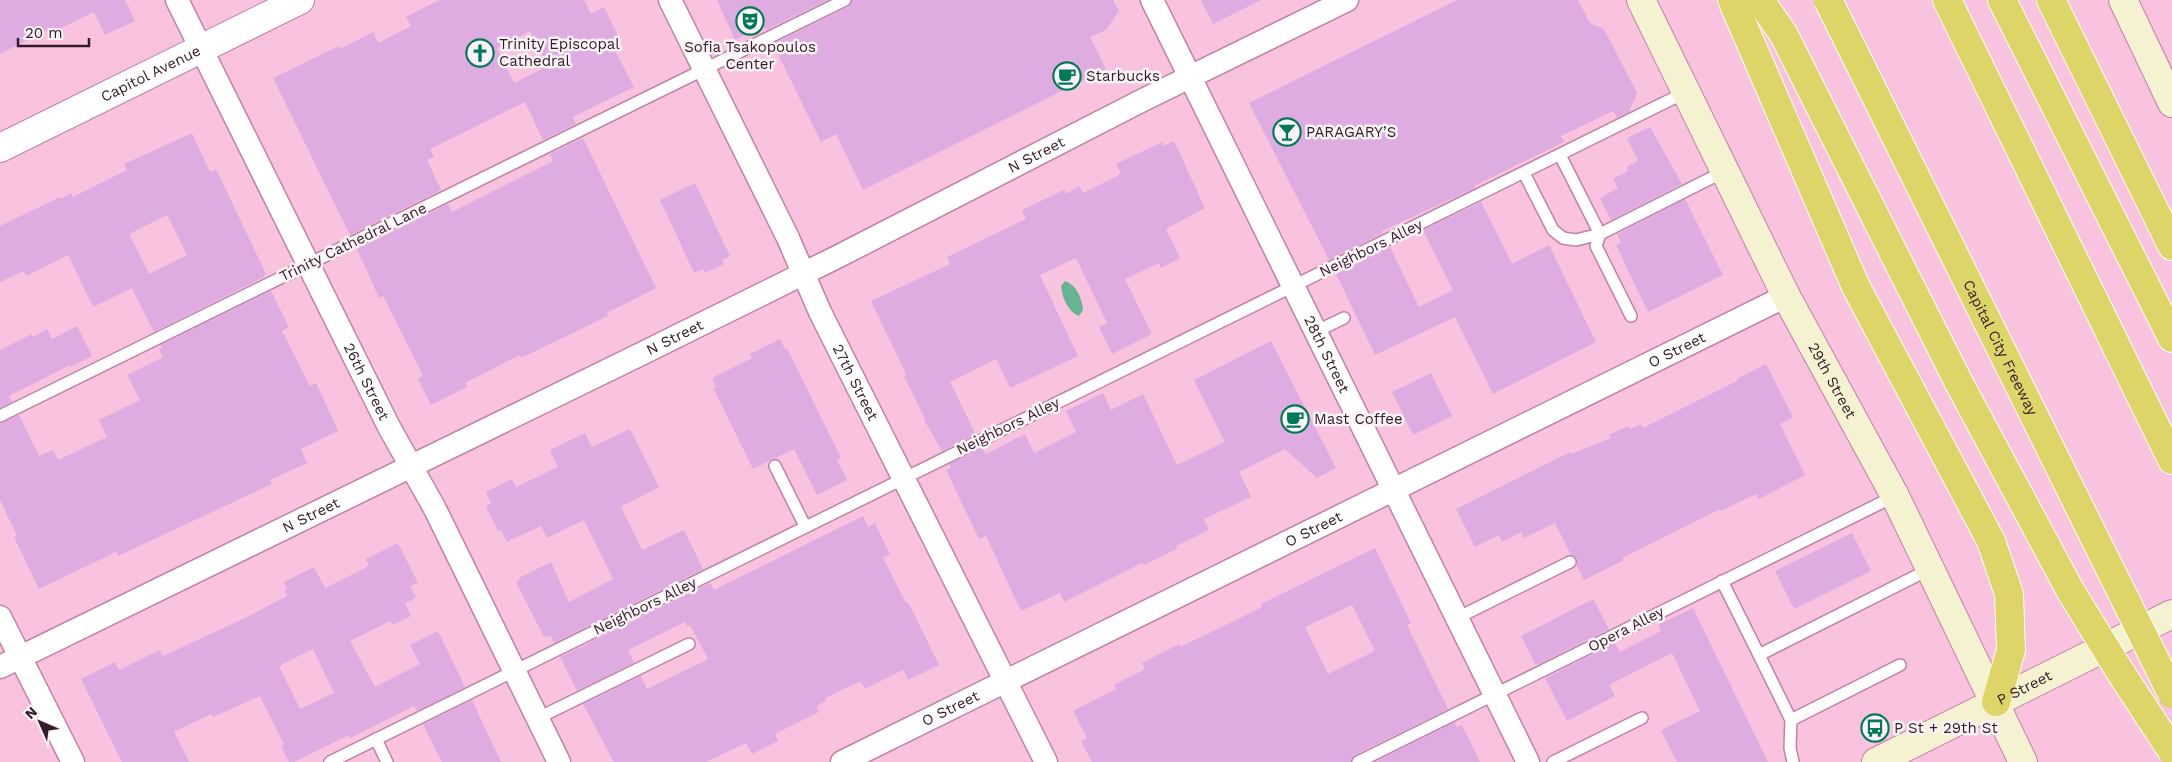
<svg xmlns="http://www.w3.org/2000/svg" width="2172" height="762" font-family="'Work Sans',sans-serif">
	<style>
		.water { fill: #67b493 }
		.building { fill: #deace1; fill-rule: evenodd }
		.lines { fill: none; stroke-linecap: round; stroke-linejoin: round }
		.service-casing { stroke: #c081a5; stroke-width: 14 }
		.minor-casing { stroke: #c081a5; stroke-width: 25 }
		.tertiary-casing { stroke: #c081a5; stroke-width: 30 }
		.secondary-casing { stroke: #c081a5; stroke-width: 30 }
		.motorway-casing { stroke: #fff; stroke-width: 30 }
		.service { stroke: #fff; stroke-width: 11 }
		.minor { stroke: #fff; stroke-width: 22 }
		.tertiary { stroke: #fff; stroke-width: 28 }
		.secondary { stroke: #f5f2d2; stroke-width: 28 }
		.motorway { stroke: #ddd568; stroke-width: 28 }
		.motorway-bridge-casing { stroke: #fff; stroke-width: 30; stroke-linecap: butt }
		.motorway-bridge { stroke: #ddd568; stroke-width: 28 }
		.labels { text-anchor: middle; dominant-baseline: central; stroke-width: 5; stroke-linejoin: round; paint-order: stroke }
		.poi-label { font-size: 15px; fill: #341b29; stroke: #fbf4f7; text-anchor: start }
		.street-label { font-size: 15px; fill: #341b29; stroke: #fbf4f7 }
	</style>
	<rect width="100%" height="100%" fill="#f9c3e0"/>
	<path class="water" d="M1065,281C1077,285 1082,299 1083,310L1079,316C1068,312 1062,297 1061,286Z"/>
	<g class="building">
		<polygon points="0,0 125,0 135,21 105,35 94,12 55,31 53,27 0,54"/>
		<path d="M439,0H584L591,14L604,7L620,40L612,45L634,87L573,117L576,124L543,140L525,102L430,149L434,157L427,160L441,190L350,235L273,78L339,46L340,49L373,32L378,43L411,26L406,17ZM530,31L548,66L514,83L497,48Z"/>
		<polygon points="717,0 828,0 766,30 764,26 735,40"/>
		<polygon points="852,0 1113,0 1119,11 1106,30 1090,37 1106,69 863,190 836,134 821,142 773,44 848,7"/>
		<polygon points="1201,0 1261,0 1213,24"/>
		<polygon points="1457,0 1578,0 1590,23 1604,29 1637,93 1629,112 1617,118 1613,111 1561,136 1564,142 1474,186 1475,188 1382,231 1383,233 1329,260 1249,103"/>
		<polygon points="1650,127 1682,184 1611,220 1600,198 1618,188 1613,179 1628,171 1626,167 1638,161 1627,138"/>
		<path d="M192,133L210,172L216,169L266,274L264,276V277L154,332L132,288L93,307L68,255L26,276L24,271L0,282V226L60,197V199L71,193L73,197L127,170L124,164ZM167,215L187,255L149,274L129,234Z"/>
		<polygon points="583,138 656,288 607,313 608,316 521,358 520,355 465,383 467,387 431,405 418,379 423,376 383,296 379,298 357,249 448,204 452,212 553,161 550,154"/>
		<polygon points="1174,141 1205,208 1166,229 1180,258 1161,268 1159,263 1125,279 1152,334 1112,354 1099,327 1107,323 1076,258 1040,275 1078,356 1010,388 996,359 950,382 976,435 942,451 924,420 925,419 904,376 906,374 871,301 950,264 947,257 1026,219 1022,210 1064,190 1066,194 1079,186 1083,193 1121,174 1116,164 1162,142 1164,146"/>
		<polygon points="695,183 730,256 722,260 724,264 705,273 703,269 694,273 660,200"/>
		<polygon points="1685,199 1723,275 1648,312 1616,245 1621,242 1617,234"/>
		<polygon points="1481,202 1512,264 1549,245 1596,342 1493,394 1455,317 1375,355 1336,274 1390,247 1419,307 1453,290 1423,230"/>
		<polygon points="271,291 289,327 282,331 310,386 316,383 338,431 301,449 307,463 270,480 272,484 118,556 116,552 39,589 14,537 17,536 0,500 0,423 19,415 39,456 53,450 58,460 107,437 99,420 140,400 127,375 163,357 159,349 162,348 161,345"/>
		<polygon points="77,326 92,356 71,367 70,365 9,396 12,402 0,408 0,350 32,334 33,337 47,329 52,339"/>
		<polygon points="780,339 785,349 787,348 841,458 837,460 847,480 817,495 794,449 753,469 713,388 716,387 712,378 752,358 750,354"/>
		<polygon points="1271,341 1336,468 1317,478 1285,449 1239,472 1251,497 1204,519 1209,530 1176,546 1177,549 1144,565 1142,563 1064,602 1060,593 1021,611 986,536 979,539 946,470 951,467 949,464 982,448 986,454 1025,434 1034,453 1076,432 1066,411 1103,393 1111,410 1143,394 1177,465 1225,442 1194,380"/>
		<polygon points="1766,364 1793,417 1780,424 1805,475 1759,499 1756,494 1721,511 1720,509 1622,558 1624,560 1584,580 1577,566 1576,558 1571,555 1555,523 1524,538 1521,532 1502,542 1499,535 1475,547 1456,509 1570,452 1571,454 1611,438 1609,435 1628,426 1630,429 1641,424 1643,428 1737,381 1737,379"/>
		<polygon points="1431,373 1452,416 1413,435 1392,392"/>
		<polygon points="630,429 659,487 621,507 642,550 684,530 703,569 554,643 551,636 544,637 516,582 520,580 519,578 551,562 569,602 613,579 584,520 547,538 541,526 507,542 501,530 498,531 486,506 491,503 486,492 512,479 516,487 558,467 550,450 585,433 592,447"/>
		<polygon points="863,516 868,527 875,523 890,554 883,558 906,603 908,602 939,665 908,680 903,670 865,689 861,681 825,698 826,701 816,706 819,712 775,734 778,741 752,754 746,743 706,762 614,762 583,704 641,676 647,689 708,659 690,625 687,626 685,622 628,650 634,663 577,691 560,657 710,583 714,590"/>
		<polygon points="1852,533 1871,571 1794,609 1775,571"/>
		<path d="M398,543L418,583L410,586L416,598L405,603L411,616L393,625L390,621L350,641L375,687L420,664L410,645L438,631L465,687L417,711L414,706L350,738L349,735L294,762H289L281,746L284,744L260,696L213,717L211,714L174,732L189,762H122L81,679L115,662L119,670L160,650L163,656L245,618L287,596L284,591L287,589L284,582L314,567L325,588L369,566L366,559ZM313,649L334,693L300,709L279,666Z"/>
		<path d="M1375,548L1411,623L1407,625L1448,709L1355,755L1351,762H1092L1081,741L1087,738L1073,711L1116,689L1114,685L1145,669L1142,663L1179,644L1180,647L1230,623L1262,607L1261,604ZM1352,605L1375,651L1328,674L1305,627Z"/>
		<polygon points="1593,599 1609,629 1539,664 1535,664 1521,636"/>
		<polygon points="1693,608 1768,762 1677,762 1661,730 1700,711 1672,653 1609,685 1615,696 1567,721 1545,678 1615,643 1620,652 1661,631 1658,625"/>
		<polygon points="472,700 501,762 442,762 423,724"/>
		<polygon points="1455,722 1457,727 1462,725 1480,762 1375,762"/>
	</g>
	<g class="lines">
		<g class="service-casing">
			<g id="service">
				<polyline points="1560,155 1600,234 1596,246 1631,316"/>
				<polyline points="1524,173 1553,230 1563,238 1576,240 1600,234 1725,171"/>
				<polyline points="1317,331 1344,318"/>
				<polyline points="0,416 845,0"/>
				<polyline points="775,466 805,526"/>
				<polyline points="1722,581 1759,655 1930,569"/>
				<polyline points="1457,618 1570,562"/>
				<polyline points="1759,655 1791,720 1790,748 1793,762"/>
				<polyline points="538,718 689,644"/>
				<polyline points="1791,720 1900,665"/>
				<polyline points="376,739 387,762"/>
				<polyline points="330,762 1686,92"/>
				<polyline points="1358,762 1895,496"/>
				<polyline points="1553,762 1642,718"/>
			</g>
		</g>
		<g class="minor-casing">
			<g id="minor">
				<path id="s1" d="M177,0L389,427L435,509L559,762"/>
				<path id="s2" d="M670,0L788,238L820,312L1046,762"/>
				<path id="s3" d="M1152,0L1528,762"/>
				<polyline points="0,617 73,762"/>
				<path id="s4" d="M0,667L641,354L837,257L1143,100L1347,0"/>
				<path id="s5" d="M842,762L1786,296"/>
			</g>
		</g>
		<g class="tertiary-casing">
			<g id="tertiary">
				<path id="s6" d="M0,148L300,0"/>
			</g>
		</g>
		<g class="secondary-casing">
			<g id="secondary">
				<path id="s7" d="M1641,0L1786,296L1895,496L2023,762"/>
				<polyline points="2123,0 2172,103"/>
				<path id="s8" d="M1876,762L2172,614"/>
			</g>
		</g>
		<g class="motorway-casing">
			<g id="motorway">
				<polyline points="1732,0 1856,287 1991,541 2009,594 2011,650 1996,702"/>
				<polyline points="1760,0 1784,35 1959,383"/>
				<polyline points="1947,0 2172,460"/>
				<polyline points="2002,0 2172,338"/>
				<polyline points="2051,0 2172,246"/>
			</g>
		</g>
		<use href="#service" class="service"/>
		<use href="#minor" class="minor"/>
		<use href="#tertiary" class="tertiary"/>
		<use href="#secondary" class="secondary"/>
		<use href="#motorway" class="motorway"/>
		<g class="motorway-bridge-casing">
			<g id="motorway-bridge">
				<path id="s9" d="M1828,0L2172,694"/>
				<polyline points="1959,383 2070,590 2119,670 2172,751"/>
			</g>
		</g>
		<use href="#motorway-bridge" class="motorway-bridge"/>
	</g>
	<defs>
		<g id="theatre-ring" transform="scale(1.4375)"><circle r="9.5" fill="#fbf4f7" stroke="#007956" stroke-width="1.5"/><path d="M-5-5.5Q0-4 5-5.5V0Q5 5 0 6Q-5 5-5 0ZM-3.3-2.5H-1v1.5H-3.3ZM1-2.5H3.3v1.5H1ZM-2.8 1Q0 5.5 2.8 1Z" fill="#007956"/></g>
		<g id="church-ring" transform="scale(1.4375)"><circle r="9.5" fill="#fbf4f7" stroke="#007956" stroke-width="1.5"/><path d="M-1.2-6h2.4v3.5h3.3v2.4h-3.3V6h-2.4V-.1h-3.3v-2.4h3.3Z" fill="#007956"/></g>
		<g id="cafe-ring" transform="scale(1.4375)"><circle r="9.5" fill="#fbf4f7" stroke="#007956" stroke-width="1.5"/><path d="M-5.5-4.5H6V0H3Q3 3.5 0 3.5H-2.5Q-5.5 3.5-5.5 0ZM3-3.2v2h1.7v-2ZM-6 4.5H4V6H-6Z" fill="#007956"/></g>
		<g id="bar-ring" transform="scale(1.4375)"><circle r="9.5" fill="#fbf4f7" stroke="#007956" stroke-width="1.5"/><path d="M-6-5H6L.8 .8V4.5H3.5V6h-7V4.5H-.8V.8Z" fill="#007956"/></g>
		<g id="bus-ring" transform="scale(1.4375)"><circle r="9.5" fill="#fbf4f7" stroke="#007956" stroke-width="1.5"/><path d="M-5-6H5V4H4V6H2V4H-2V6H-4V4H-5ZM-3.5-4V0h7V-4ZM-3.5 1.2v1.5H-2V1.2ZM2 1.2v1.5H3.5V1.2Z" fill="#007956"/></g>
	</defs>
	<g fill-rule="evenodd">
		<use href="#theatre-ring" x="750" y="21"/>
		<use href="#church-ring" x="480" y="53"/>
		<use href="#cafe-ring" x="1067" y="76"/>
		<use href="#bar-ring" x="1287" y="132"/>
		<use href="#cafe-ring" x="1295" y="419"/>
		<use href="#bus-ring" x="1875" y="728"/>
	</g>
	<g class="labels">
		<g class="poi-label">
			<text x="499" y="44">Trinity Episcopal<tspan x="499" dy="17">Cathedral</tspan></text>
			<text x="750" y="47" text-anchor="middle">Sofia Tsakopoulos<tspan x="750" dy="17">Center</tspan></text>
			<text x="1086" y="76">Starbucks</text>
			<text x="1306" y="132">PARAGARY’S</text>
			<text x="1314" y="419">Mast Coffee</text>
			<text x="1894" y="728">P St + 29th St</text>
		</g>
		<g class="street-label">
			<text stroke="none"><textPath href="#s6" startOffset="168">Capitol Avenue</textPath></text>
			<text stroke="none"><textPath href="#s4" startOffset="1156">N Street</textPath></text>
			<text transform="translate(353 242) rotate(-26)">Trinity Cathedral Lane</text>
			<text transform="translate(1371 248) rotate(-26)">Neighbors Alley</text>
			<text stroke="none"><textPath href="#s4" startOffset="751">N Street</textPath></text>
			<text stroke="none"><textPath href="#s9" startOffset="388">Capital City Freeway</textPath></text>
			<text stroke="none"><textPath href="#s5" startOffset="931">O Street</textPath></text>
			<text stroke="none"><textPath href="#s3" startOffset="395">28th Street</textPath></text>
			<text stroke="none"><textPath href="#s7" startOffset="426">29th Street</textPath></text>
			<text stroke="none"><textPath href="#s1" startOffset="426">26th Street</textPath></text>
			<text stroke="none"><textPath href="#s2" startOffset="425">27th Street</textPath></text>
			<text transform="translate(1008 426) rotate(-26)">Neighbors Alley</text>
			<text stroke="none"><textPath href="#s4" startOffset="346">N Street</textPath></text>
			<text stroke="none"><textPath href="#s5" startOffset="526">O Street</textPath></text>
			<text transform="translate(645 606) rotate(-26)">Neighbors Alley</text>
			<text transform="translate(1626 629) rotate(-27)">Opera Alley</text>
			<text stroke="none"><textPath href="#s8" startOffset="166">P Street</textPath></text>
			<text stroke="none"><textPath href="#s5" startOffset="121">O Street</textPath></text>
		</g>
	</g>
	<g transform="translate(40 722) rotate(315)" stroke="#fbf4f7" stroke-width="4" paint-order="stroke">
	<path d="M0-4L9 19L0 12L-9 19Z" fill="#341b29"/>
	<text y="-8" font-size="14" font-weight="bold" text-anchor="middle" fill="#341b29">N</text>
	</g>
	<path d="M18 38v8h71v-8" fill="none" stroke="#341b29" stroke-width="2.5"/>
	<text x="25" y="38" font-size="15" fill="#341b29" stroke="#fbf4f7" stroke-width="4" paint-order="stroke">20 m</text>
</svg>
